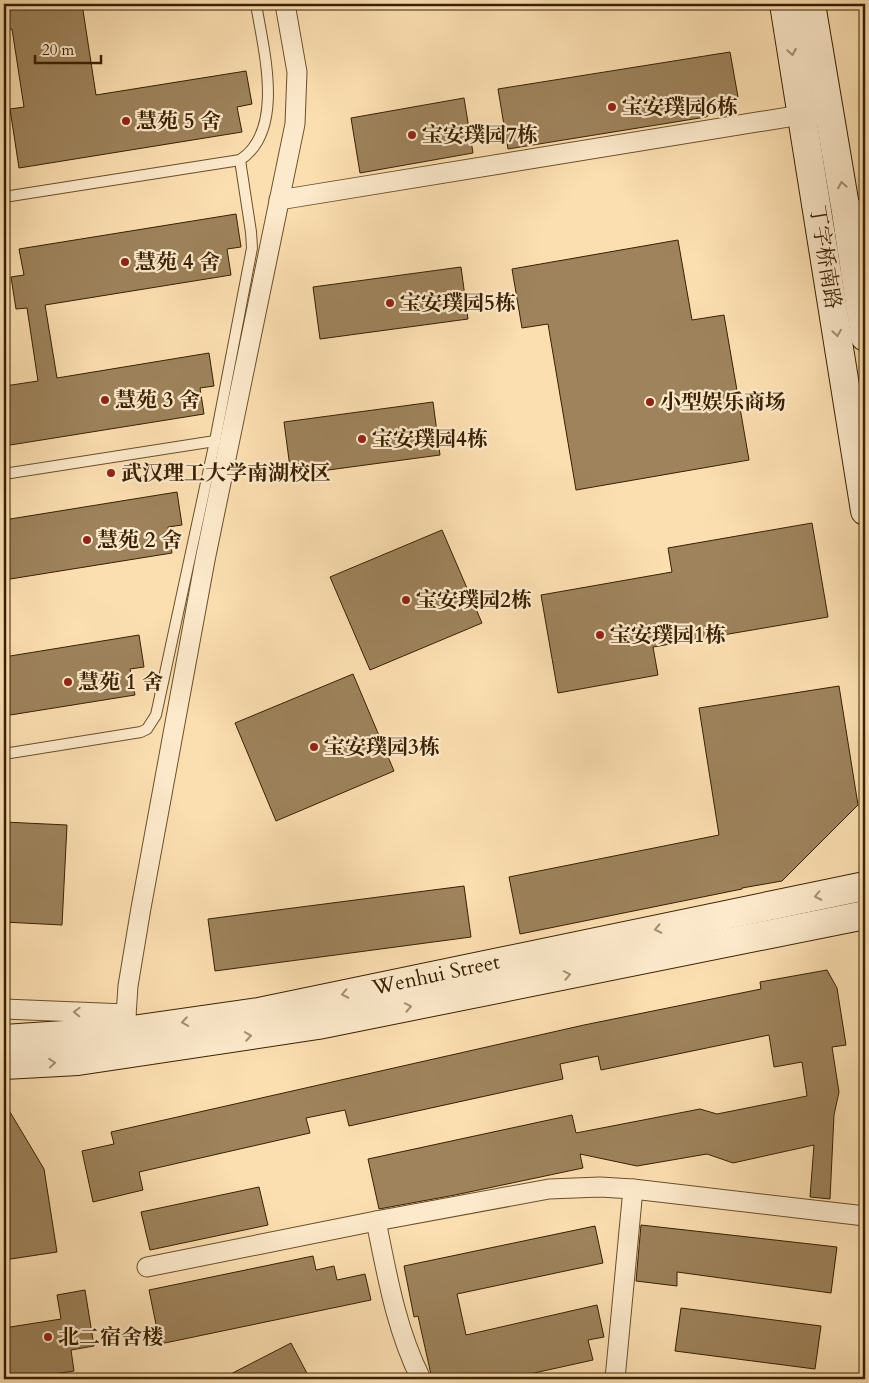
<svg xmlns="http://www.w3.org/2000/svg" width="869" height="1383" font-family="Cardo,'Noto Serif SC',serif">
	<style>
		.building { fill: #9e835c; stroke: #392000 }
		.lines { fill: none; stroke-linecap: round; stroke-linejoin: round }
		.service-casing { stroke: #6a502c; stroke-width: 12 }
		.minor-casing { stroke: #6a502c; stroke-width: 21 }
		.secondary-casing { stroke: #392000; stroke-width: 30 }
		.service { stroke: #fdeacc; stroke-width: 10 }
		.minor { stroke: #fdeacc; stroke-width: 19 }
		.secondary { stroke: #fdeacc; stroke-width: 28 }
		.oneway { stroke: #a58f70 }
		.poi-dot { fill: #8f2418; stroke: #fdeacc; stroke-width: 2 }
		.labels { text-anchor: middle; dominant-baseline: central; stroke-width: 4.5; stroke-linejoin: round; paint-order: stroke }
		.poi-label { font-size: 21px; font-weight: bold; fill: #392000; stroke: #fdeacc; text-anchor: start }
		.street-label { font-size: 21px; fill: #392000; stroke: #fdeacc }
	</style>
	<rect width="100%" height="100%" fill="#fcdfb1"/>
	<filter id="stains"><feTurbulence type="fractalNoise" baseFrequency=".004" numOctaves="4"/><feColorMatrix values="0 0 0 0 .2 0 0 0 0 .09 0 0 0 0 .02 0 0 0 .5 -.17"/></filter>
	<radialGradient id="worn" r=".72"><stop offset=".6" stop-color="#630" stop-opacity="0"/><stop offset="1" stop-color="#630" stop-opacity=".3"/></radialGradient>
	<g class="building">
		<polygon points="4,4 82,4 96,95 246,71 252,104 237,107 242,132 19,168 10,109 24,107 12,29 4,30"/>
		<polygon points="730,52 738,97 706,117 508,149 498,89"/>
		<polygon points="464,98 473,153 360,173 351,118"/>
		<polygon points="236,214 241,247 227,249 231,275 45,305 57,378 209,353 214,386 200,388 204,414 4,446 4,413 9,412 5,386 38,381 27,308 16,309 11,277 24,275 19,249"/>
		<polygon points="678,240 692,320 724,315 749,460 576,490 548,324 522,328 512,269"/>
		<polygon points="461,267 468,319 320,339 313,287"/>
		<polygon points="433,402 440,455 291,475 284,422"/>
		<polygon points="177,492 182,525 168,527 172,553 4,580 4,520"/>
		<polygon points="812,523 828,617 653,647 658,675 558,693 541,595 672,572 668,548"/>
		<polygon points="442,530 482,623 370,670 330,577"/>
		<polygon points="139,635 144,667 130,669 135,695 4,716 4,657"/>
		<polygon points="353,674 394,771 276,821 235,723"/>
		<polygon points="839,686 858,805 782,881 742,888 742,889 520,934 509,877 719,835 699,708"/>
		<polygon points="4,822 67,825 62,925 4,922"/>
		<polygon points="464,886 471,937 215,971 208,919"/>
		<polygon points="827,970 837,988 846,1045 832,1047 839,1092 834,1115 830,1199 810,1197 814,1145 733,1163 707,1154 637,1166 580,1154 583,1168 455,1195 379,1209 368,1159 572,1115 576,1133 700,1109 717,1114 807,1096 802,1062 774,1067 769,1035 601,1070 598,1056 560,1064 563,1079 349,1126 345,1110 306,1118 310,1133 139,1172 143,1190 93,1202 82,1151 114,1144 111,1132 584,1025 761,989 760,982"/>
		<polygon points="4,1102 44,1169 57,1252 4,1260"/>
		<polygon points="259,1187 268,1225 150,1250 141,1212"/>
		<polygon points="641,1225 837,1247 831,1293 677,1272 677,1286 636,1281"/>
		<polygon points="595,1226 603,1263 457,1294 466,1335 597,1305 604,1337 588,1340 593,1360 507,1379 432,1379 418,1316 414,1317 404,1266"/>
		<polygon points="313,1256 316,1270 334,1266 337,1280 365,1274 371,1300 160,1344 149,1290"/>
		<polygon points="85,1290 94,1346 71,1350 74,1371 22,1379 4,1379 4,1328 61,1319 57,1295"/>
		<polygon points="681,1308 821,1326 815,1369 675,1351"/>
		<polygon points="291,1343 310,1379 221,1379"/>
	</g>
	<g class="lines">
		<g class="service-casing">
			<g id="service">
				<path d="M4,197L240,160C286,130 263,48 256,4"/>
				<polyline points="4,474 215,441"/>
				<polyline points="4,754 141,732 147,729 156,715 215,441 252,248 251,232 240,160"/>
			</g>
		</g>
		<g class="minor-casing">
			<g id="minor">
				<polyline points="279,200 813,113"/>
				<polyline points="846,212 865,209"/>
				<polyline points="4,1009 126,1014"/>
				<polyline points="125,1031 128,986 141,908 205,560 295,124 297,72 285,4"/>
				<path d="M376,1221C387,1275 396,1329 421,1379"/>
				<polyline points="147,1267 376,1221 549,1189 600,1187 633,1189 865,1216"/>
				<polyline points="615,1379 633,1189"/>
			</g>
		</g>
		<g class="secondary-casing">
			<g id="secondary">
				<polyline points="784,4 865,511"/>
				<polyline points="811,4 846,212 865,337"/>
				<polyline points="4,1039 125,1031 259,1012 865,886"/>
				<polyline points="4,1065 78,1061 318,1025 865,915"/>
			</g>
		</g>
		<use href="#service" class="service"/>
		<use href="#minor" class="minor"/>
		<use href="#secondary" class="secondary"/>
	</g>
	<defs><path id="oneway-chevron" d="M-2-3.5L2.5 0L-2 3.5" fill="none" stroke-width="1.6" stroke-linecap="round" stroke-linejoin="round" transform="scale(1.25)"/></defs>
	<g class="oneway">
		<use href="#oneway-chevron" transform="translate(792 52) rotate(80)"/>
		<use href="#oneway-chevron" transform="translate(842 185) rotate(-100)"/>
		<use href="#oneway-chevron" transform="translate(837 333) rotate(81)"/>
		<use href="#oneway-chevron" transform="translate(818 896) rotate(168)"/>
		<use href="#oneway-chevron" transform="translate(658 929) rotate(168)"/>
		<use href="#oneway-chevron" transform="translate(567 975) rotate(-11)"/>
		<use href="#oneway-chevron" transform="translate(345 994) rotate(168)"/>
		<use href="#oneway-chevron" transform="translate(408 1007) rotate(-11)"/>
		<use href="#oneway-chevron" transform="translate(77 1012) rotate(-178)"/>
		<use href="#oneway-chevron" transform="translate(185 1022) rotate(172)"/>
		<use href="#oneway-chevron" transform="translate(248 1036) rotate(-9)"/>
		<use href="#oneway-chevron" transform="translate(52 1063) rotate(-4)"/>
	</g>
	<g class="poi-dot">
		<circle cx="612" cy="107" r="5"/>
		<circle cx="126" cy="121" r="5"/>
		<circle cx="412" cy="135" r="5"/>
		<circle cx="125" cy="262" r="5"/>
		<circle cx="390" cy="303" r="5"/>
		<circle cx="105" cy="400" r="5"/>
		<circle cx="650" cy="402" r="5"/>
		<circle cx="362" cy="439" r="5"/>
		<circle cx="111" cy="473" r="5"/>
		<circle cx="87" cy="540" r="5"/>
		<circle cx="406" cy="600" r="5"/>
		<circle cx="600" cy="635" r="5"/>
		<circle cx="68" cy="682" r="5"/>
		<circle cx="314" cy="747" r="5"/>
		<circle cx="48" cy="1337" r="5"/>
	</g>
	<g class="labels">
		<g class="poi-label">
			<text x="622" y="107">宝安璞园6栋</text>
			<text x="136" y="121">慧苑 5 舍</text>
			<text x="422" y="135">宝安璞园7栋</text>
			<text x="135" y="262">慧苑 4 舍</text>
			<text x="400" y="303">宝安璞园5栋</text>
			<text x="115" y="400">慧苑 3 舍</text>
			<text x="660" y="402">小型娱乐商场</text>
			<text x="372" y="439">宝安璞园4栋</text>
			<text x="121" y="473">武汉理工大学南湖校区</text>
			<text x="97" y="540">慧苑 2 舍</text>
			<text x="416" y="600">宝安璞园2栋</text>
			<text x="610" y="635">宝安璞园1栋</text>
			<text x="78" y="682">慧苑 1 舍</text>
			<text x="324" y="747">宝安璞园3栋</text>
			<text x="58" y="1337">北二宿舍楼</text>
		</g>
		<g class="street-label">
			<text transform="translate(825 257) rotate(81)">丁字桥南路</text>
			<text transform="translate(436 975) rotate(-12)">Wenhui Street</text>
		</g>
	</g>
	<rect width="869" height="1383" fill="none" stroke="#fcdfb1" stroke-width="20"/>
	<rect x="5" y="5" width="859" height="1373" fill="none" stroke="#392000" stroke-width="2.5"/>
	<rect x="10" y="10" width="849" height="1363" fill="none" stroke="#392000"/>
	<path d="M35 55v8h66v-8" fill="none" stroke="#392000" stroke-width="2.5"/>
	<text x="42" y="55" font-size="15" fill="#392000" stroke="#fdeacc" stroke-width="4" paint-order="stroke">20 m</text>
	<rect width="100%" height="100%" filter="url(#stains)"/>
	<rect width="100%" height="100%" fill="url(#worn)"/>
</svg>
